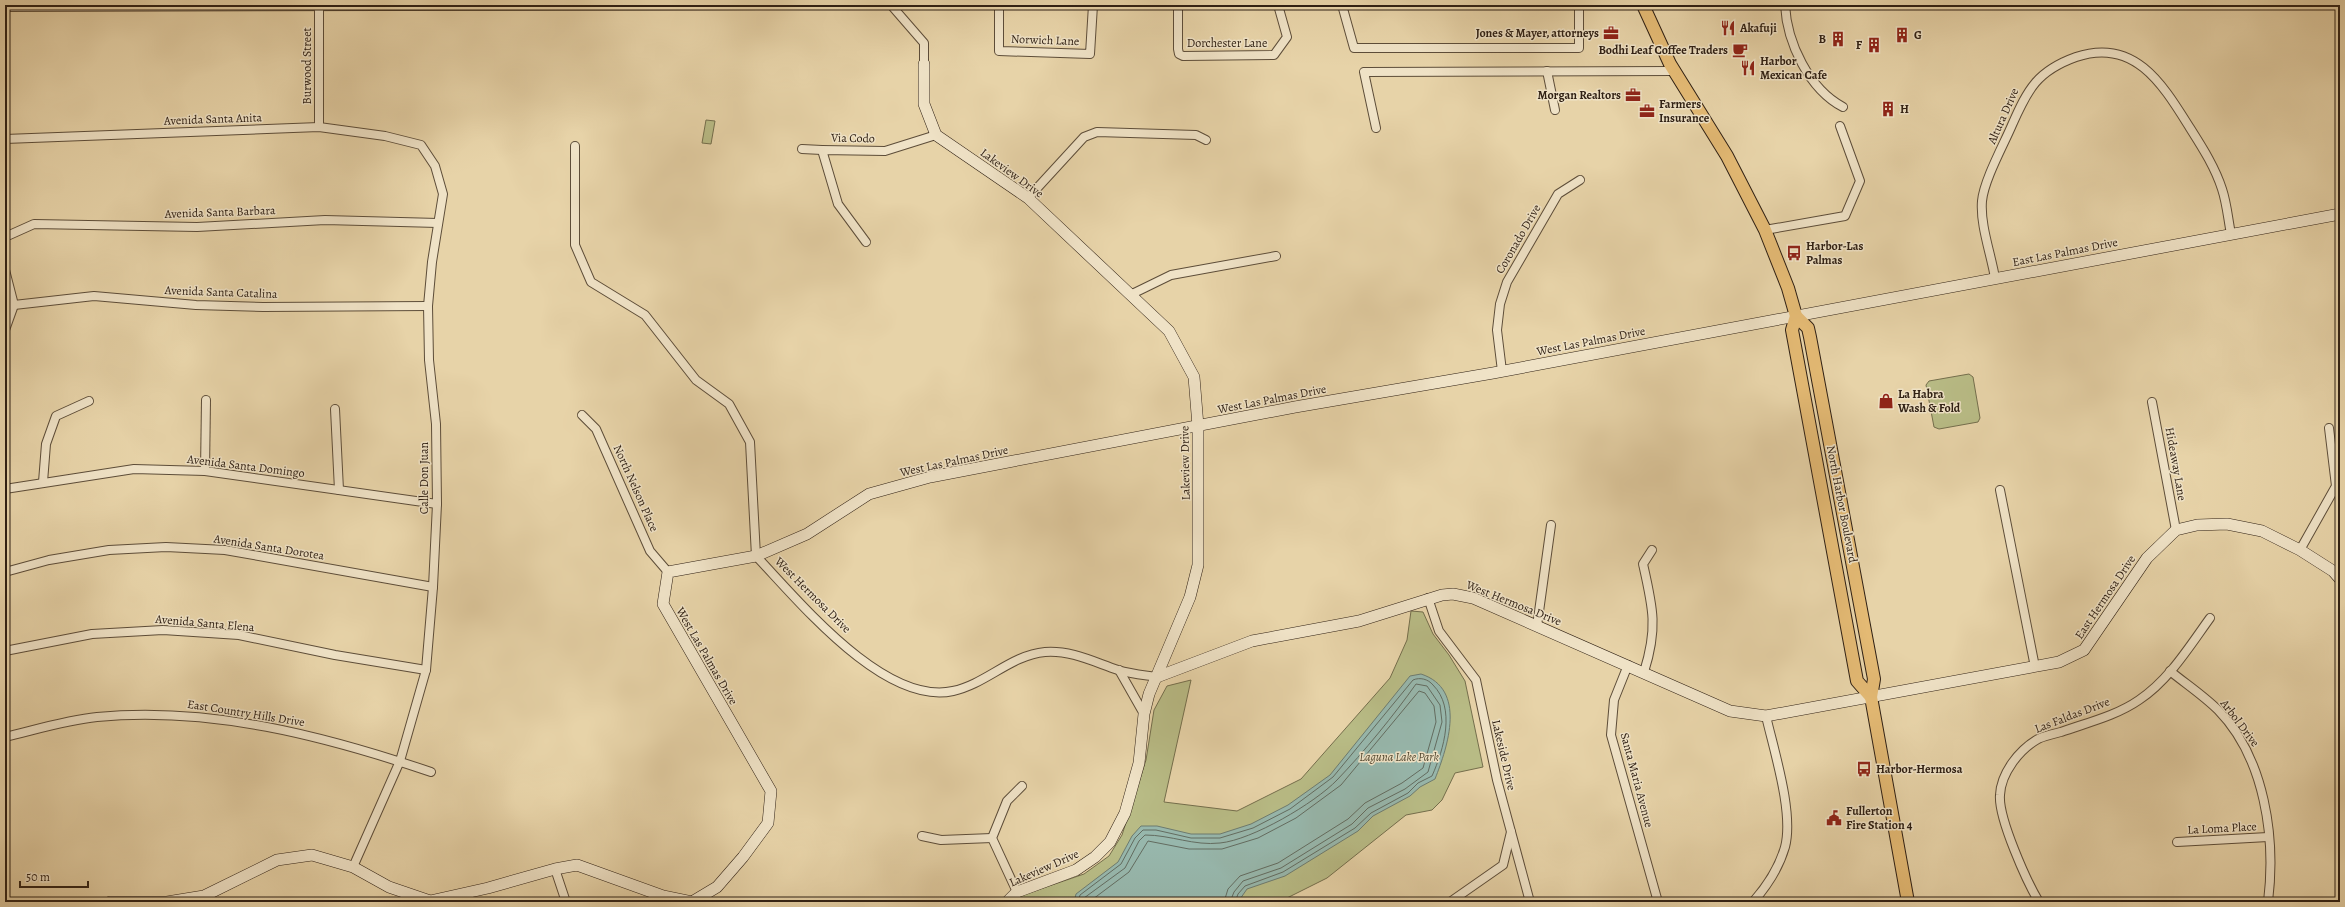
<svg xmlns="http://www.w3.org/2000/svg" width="2345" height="907" font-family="Alegreya,serif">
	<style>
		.green { fill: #b8bb85; stroke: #746e4c }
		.water { fill: #97b7ac; stroke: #6d7b6f }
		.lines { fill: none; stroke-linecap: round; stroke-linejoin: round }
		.shore { stroke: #636c60; stroke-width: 1 }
		.street-casing { stroke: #5d4d39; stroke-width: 10 }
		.secondary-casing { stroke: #2f2014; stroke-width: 12 }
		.primary-casing { stroke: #2f2014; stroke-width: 14 }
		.street { stroke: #efe2c6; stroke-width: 8 }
		.secondary { stroke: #efe2c6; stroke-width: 11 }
		.primary { stroke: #e4ba74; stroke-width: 12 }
		.labels { text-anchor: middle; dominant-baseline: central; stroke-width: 3; stroke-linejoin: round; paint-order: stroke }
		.poi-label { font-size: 12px; font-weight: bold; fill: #2f2014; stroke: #efe2c6; text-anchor: start }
		.street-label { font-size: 12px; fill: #2f2014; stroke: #efe2c6 }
		.park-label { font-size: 12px; font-style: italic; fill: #514730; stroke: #efe2c6 }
	</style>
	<rect width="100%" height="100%" fill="#e7d3a8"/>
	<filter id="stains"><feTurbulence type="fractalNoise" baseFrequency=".005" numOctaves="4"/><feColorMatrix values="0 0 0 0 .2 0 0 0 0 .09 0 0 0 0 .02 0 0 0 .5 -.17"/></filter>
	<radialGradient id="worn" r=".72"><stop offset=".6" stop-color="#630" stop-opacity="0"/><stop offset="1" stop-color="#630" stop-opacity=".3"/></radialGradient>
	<g class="green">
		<polygon points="706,120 715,121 711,144 702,143"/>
		<polygon points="1969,374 1973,377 1980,418 1978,422 1939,429 1934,427 1926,385 1929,381"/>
		<polygon points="1411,611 1423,612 1433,634 1449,655 1465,681 1483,767 1455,773 1442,800 1432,810 1406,815 1327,878 1279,902 1014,902 1023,895 1084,874 1109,856 1122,835 1146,760 1154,710 1167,686 1191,680 1164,802 1237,811 1301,779 1390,678 1407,640"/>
	</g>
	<path class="water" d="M1421,674C1467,689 1448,746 1435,779L1420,787L1410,796L1373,816L1358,831L1285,876L1247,889L1238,902H1074L1076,894L1118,862L1132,836L1141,826H1157L1191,834H1220L1251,824L1288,805L1330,775L1410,676Z"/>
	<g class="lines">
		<g class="shore">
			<path d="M1078,902L1080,895L1121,864L1135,838L1143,830H1156L1191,838H1220L1253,828L1290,809L1333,777L1413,680C1420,677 1428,679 1433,685C1456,708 1444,749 1432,776L1418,783L1408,793L1371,813L1355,828L1283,872L1245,886L1238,894L1235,902"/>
			<path d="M1083,902L1084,898L1125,868L1139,841L1145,835C1171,835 1194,846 1220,843C1252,840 1315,803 1337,780C1364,752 1394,715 1416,684L1427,686L1440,705L1442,722L1428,772L1405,789L1368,808L1352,824L1281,868L1243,881L1234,892L1230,902"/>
			<polyline points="1089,902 1129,872 1148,841 1189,849 1222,849 1258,838 1296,818 1341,785 1419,691 1425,693 1434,706 1436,722 1423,768 1402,783 1365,803 1348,819 1278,863 1240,876 1228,889 1224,902"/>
		</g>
		<g class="street-casing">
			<g id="street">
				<polyline points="319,5 319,127"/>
				<polyline points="891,5 924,43 924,64"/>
				<polyline points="999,5 999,51 1090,54 1093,5"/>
				<polyline points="1178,5 1178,49 1179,54 1183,56 1274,55 1287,37 1278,5"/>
				<polyline points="1342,5 1354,48 1579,48 1579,5"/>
				<path d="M1785,5C1787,43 1809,89 1843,107"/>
				<polyline points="5,7 777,5"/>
				<polyline points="1547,71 1555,110"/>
				<polyline points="1376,128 1364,72 1674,71"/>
				<polyline points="5,139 319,127 385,136 421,145 435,166 443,194 432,262 428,306 429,360 436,424 437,504 433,587 426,670 400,761 353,867"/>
				<path d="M575,146V245L591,282L645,315L696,380L729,404L750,442L756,556C799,601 884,706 953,691C986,684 1011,655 1045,652C1071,650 1094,662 1118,670C1131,674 1144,675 1157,677"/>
				<polyline points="802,149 822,150"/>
				<polyline points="1028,198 1084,137 1097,132 1196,135 1206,140"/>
				<polyline points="1765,230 1845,216 1860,181 1840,126"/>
				<polyline points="5,237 34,224 197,227 325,220 438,223"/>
				<polyline points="866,242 838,204 822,150 885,151 936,135"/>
				<polyline points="5,270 14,305 5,330"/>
				<path d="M1995,278C1991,254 1980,225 1982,201C1984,180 2004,144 2012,125C2028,89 2037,71 2076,57C2135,37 2163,85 2190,128C2202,147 2215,167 2222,189C2227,204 2228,219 2231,234"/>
				<polyline points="1130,295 1171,275 1276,256"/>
				<polyline points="14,305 94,296 196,305 263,307 428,306"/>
				<polyline points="1502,371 1497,330 1500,304 1507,282 1558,194 1580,180"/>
				<polyline points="2152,402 2176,530"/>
				<polyline points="335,409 339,490"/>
				<polyline points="582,415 596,429 650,551 668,572"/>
				<polyline points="205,471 206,400"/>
				<polyline points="43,482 46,444 56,416 89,401"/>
				<polyline points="5,489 134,469 205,471 437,504"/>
				<polyline points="2000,490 2035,667"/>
				<polyline points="2300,550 2336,486 2329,428"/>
				<polyline points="5,572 49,560 109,550 166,547 225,550 433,587"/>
				<polyline points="1428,598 1439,631 1476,680 1497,780 1530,902"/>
				<polyline points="1537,626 1551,525"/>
				<polyline points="5,651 92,634 163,630 239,635 335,655 426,670"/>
				<polyline points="1628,665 1614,700 1611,735 1658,902"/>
				<polyline points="1119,670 1144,714"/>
				<path d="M2170,671C2186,684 2204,696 2218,710C2265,758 2276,838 2268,902"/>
				<path d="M1644,672C1658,628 1653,608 1643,564L1652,550"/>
				<path d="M5,737C35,730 66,720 97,717C210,706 325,736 431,772"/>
				<polyline points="922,836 941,840 992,838"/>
				<polyline points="2177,842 2268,837"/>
				<polyline points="555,869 566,902"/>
				<polyline points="1017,892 992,838 1007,801 1022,786"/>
				<polyline points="1450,902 1503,865 1511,832"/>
				<path d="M1753,902C1767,886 1779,868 1785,847C1794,813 1774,751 1766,716"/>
				<path d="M2039,902C2027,882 1998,818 2000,795C2001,773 2019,750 2038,739C2044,736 2053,734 2061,732C2086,723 2116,716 2139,700C2169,680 2189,647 2210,618"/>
			</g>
		</g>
		<g class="secondary-casing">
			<g id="secondary">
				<polyline points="924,64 924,104 936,135 1028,198 1169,331 1194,377 1198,426 1198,565 1190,597 1149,694 1144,714 1139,763 1125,813 1110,842 1095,857 1076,870 1017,892 1007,902"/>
				<polyline points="1157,677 1252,641 1359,621 1442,595 1453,594 1473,598 1730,711 1766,716 2059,662 2084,650 2147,558 2176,530 2197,525 2227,524 2262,531 2300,550 2333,571 2340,579"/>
				<polyline points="110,902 167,902 204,896 277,860 312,855 353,867 389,887 430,901 488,888 555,869 577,865 663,896 692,902 717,887 743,857 768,823 771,791 663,604 668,572 756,556 807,534 869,494 930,477 1295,407 1493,373 2340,214"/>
			</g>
		</g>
		<g class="primary-casing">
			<g id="primary">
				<polyline points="1643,5 1670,64 1727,156 1765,230 1788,288 1796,316 1792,330 1857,681 1871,697"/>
				<polyline points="1796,316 1808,328 1810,337 1874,679 1871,697 1908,902"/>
			</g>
		</g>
		<use href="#street" class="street"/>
		<use href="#secondary" class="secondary"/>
		<use href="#primary" class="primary"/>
	</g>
	<defs>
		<g id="restaurant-bare" transform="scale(1.2)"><path d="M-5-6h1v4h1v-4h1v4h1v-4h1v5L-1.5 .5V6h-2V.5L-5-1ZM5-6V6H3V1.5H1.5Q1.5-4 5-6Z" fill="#8f2418" stroke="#efe2c6" stroke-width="2.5" paint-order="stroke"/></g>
		<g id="office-bare" transform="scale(1.2)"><path d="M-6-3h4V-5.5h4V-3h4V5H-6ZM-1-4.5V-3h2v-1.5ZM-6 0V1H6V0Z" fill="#8f2418" stroke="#efe2c6" stroke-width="2.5" paint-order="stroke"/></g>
		<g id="building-bare" transform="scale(1.2)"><path d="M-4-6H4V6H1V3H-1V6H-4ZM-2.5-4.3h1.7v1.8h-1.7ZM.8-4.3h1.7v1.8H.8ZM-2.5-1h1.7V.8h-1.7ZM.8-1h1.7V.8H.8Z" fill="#8f2418" stroke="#efe2c6" stroke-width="2.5" paint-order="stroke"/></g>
		<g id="cafe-bare" transform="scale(1.2)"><path d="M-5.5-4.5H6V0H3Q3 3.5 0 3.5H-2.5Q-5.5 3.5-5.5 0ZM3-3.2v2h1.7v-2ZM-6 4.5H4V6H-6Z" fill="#8f2418" stroke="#efe2c6" stroke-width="2.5" paint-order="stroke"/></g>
		<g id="bus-bare" transform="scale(1.2)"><path d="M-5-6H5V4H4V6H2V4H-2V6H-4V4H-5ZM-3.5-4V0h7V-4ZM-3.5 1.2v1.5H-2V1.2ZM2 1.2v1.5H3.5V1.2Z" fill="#8f2418" stroke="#efe2c6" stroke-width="2.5" paint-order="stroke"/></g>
		<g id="shop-bare" transform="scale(1.2)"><path d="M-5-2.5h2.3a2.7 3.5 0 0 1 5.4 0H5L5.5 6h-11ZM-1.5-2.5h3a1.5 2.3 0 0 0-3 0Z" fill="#8f2418" stroke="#efe2c6" stroke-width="2.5" paint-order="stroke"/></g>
		<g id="civic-bare" transform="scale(1.2)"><path d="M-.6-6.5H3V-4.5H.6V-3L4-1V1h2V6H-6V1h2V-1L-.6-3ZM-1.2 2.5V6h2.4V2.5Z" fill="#8f2418" stroke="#efe2c6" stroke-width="2.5" paint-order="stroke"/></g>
	</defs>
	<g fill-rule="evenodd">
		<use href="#restaurant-bare" x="1728" y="28"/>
		<use href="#office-bare" x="1611" y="33"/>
		<use href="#building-bare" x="1902" y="35"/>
		<use href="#building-bare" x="1838" y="39"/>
		<use href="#building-bare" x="1874" y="45"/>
		<use href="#cafe-bare" x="1740" y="50"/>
		<use href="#restaurant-bare" x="1748" y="68"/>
		<use href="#office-bare" x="1633" y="95"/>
		<use href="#building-bare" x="1888" y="109"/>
		<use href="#office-bare" x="1647" y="111"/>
		<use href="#bus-bare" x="1794" y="253"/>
		<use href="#shop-bare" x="1886" y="401"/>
		<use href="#bus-bare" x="1864" y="769"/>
		<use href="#civic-bare" x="1834" y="818"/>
	</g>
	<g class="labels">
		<g class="poi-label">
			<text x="1740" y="28">Akafuji</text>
			<text x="1599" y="33" text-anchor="end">Jones &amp; Mayer, attorneys</text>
			<text x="1914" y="35">G</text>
			<text x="1826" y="39" text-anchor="end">B</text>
			<text x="1862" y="45" text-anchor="end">F</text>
			<text x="1728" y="50" text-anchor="end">Bodhi Leaf Coffee Traders</text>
			<text x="1760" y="61">Harbor<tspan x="1760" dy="14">Mexican Cafe</tspan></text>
			<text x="1621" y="95" text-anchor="end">Morgan Realtors</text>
			<text x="1659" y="104">Farmers<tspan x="1659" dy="14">Insurance</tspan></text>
			<text x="1900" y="109">H</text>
			<text x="1806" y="246">Harbor-Las<tspan x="1806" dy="14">Palmas</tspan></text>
			<text x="1898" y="394">La Habra<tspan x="1898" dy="14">Wash &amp; Fold</tspan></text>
			<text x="1876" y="769">Harbor-Hermosa</text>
			<text x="1846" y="811">Fullerton<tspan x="1846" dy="14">Fire Station 4</tspan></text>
		</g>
		<g class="street-label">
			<text transform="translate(1045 40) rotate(2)">Norwich Lane</text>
			<text x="1227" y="43">Dorchester Lane</text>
			<text transform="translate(307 66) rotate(-90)">Burwood Street</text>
			<text transform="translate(2003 116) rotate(-66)">Altura Drive</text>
			<text transform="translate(213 119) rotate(-2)">Avenida Santa Anita</text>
			<text transform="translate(853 138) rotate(1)">Via Codo</text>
			<text transform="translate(1012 173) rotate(36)">Lakeview Drive</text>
			<text transform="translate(220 212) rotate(-2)">Avenida Santa Barbara</text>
			<text transform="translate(1518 239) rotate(-60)">Coronado Drive</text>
			<text transform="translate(2065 252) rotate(-11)">East Las Palmas Drive</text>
			<text transform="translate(221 292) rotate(2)">Avenida Santa Catalina</text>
			<text transform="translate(1591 341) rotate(-11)">West Las Palmas Drive</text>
			<text transform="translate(1272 399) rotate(-11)">West Las Palmas Drive</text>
			<text transform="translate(954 461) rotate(-12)">West Las Palmas Drive</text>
			<text transform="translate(1185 463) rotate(-91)">Lakeview Drive</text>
			<text transform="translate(2176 464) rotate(80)">Hideaway Lane</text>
			<text transform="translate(246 466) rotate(7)">Avenida Santa Domingo</text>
			<text transform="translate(424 478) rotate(-90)">Calle Don Juan</text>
			<text transform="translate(636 488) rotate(66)">North Nelson Place</text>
			<text transform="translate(1842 504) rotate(79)">North Harbor Boulevard</text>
			<text transform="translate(269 547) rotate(9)">Avenida Santa Dorotea</text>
			<text transform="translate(813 595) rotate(45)">West Hermosa Drive</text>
			<text transform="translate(2105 597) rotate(-56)">East Hermosa Drive</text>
			<text transform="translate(1514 603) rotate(22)">West Hermosa Drive</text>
			<text transform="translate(205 623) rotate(5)">Avenida Santa Elena</text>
			<text transform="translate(707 656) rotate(60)">West Las Palmas Drive</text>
			<text transform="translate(246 713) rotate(9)">East Country Hills Drive</text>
			<text transform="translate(2072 715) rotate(-21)">Las Faldas Drive</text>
			<text transform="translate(2240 723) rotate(53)">Arbol Drive</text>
			<text transform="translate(1504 755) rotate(77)">Lakeside Drive</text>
			<text transform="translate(1637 780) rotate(75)">Santa Maria Avenue</text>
			<text transform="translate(2222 828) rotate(-3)">La Loma Place</text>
			<text transform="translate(1044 868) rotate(-24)">Lakeview Drive</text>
		</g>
		<g class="park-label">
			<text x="1399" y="757">Laguna Lake Park</text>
		</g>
	</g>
	<rect width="2345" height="907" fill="none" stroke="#e7d3a8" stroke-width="20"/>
	<rect x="6" y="6" width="2333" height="895" fill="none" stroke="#2f2014" stroke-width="2"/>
	<rect x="10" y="10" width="2325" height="887" fill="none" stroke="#2f2014"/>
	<path d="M20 881v6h68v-6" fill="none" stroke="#2f2014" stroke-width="2"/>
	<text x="26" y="881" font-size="12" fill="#2f2014" stroke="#efe2c6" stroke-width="3" paint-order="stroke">50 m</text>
	<rect width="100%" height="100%" filter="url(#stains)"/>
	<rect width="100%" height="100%" fill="url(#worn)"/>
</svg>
